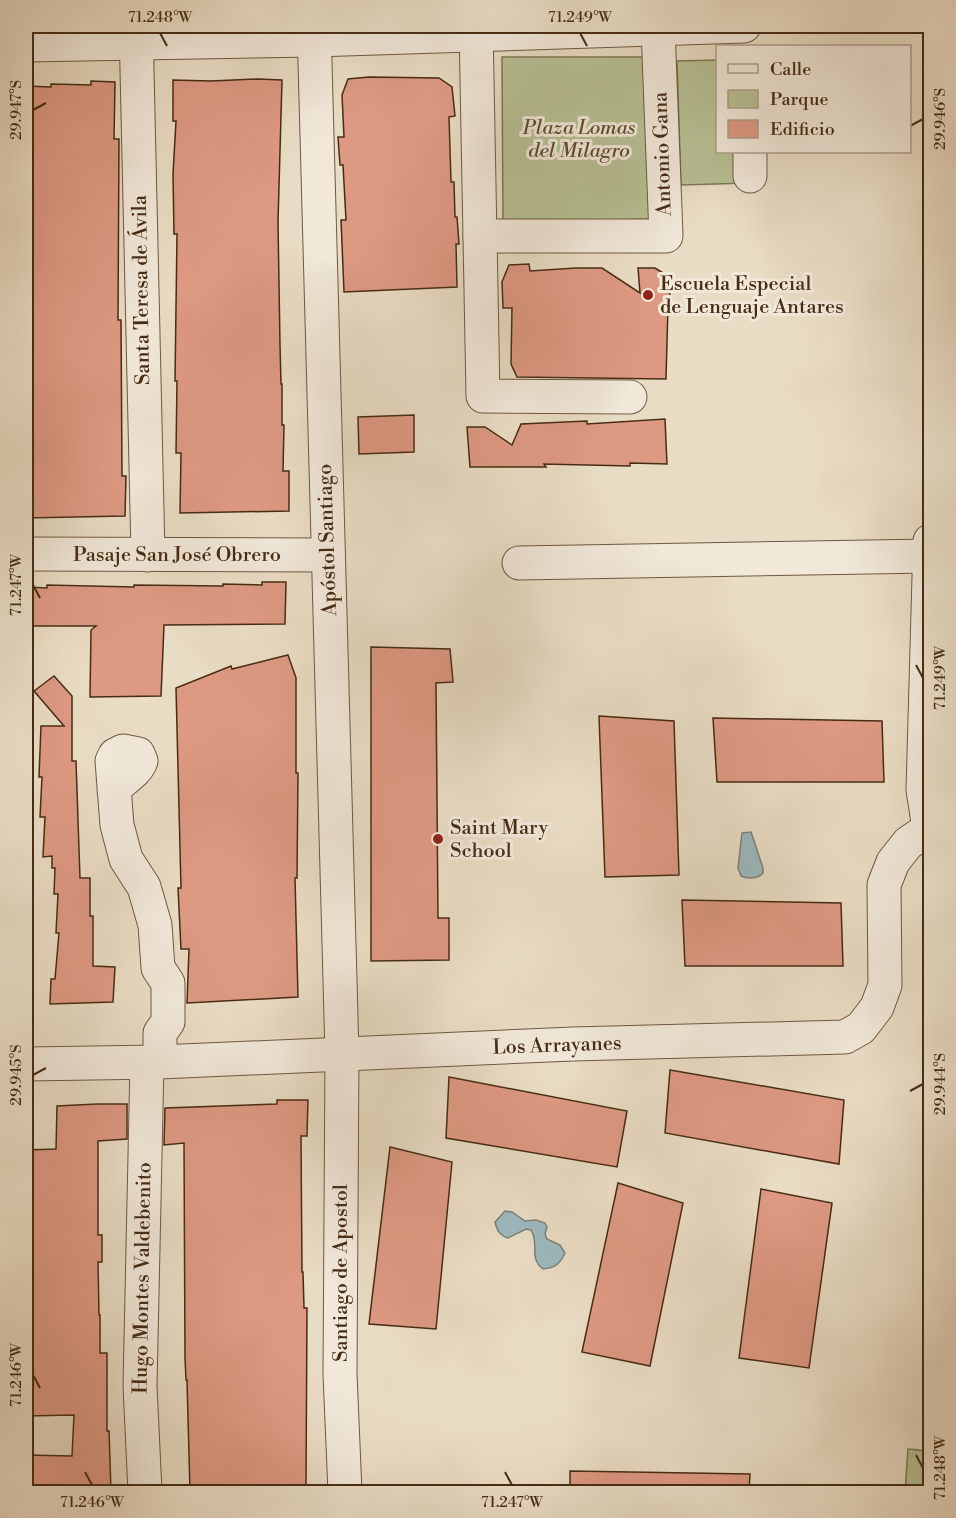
<svg xmlns="http://www.w3.org/2000/svg" width="956" height="1518" font-family="'Libre Bodoni',serif">
	<style>
		.green { fill: #b6c094; stroke: #7e7654; stroke-width: 1.5 }
		.water { fill: #9cb9bf; stroke: #7a817a; stroke-width: 1.5 }
		.building { fill: #de9983; stroke: #462c13; stroke-width: 1.5 }
		.lines { fill: none; stroke-linecap: round; stroke-linejoin: round }
		.minor-casing { stroke: #6f583f; stroke-width: 35 }
		.minor { stroke: #f1e8d9; stroke-width: 33 }
		.ticks { fill: none; stroke: #462c13; stroke-width: 2 }
		.poi-dot { fill: #8f2418; stroke: #f1e8d9; stroke-width: 2 }
		.labels { text-anchor: middle; dominant-baseline: central; stroke-width: 6; stroke-linejoin: round; paint-order: stroke }
		.park-label { font-size: 20px; font-style: italic; fill: #5c4a2d; stroke: #f1e8d9 }
		.street-label { font-size: 20px; fill: #462c13; stroke: #f1e8d9 }
		.poi-label { font-size: 20px; fill: #462c13; stroke: #f1e8d9; text-anchor: start }
		.neatline { fill: none; stroke: #462c13; stroke-width: 2 }
		.ticks-label { font-size: 15px; text-anchor: middle; fill: #462c13 }
	</style>
	<rect width="100%" height="100%" fill="#e9dcc4"/>
	<filter id="stains"><feTurbulence type="fractalNoise" baseFrequency=".00333" numOctaves="4"/><feColorMatrix values="0 0 0 0 .2 0 0 0 0 .09 0 0 0 0 .02 0 0 0 .5 -.17"/></filter>
	<radialGradient id="worn" r=".72"><stop offset=".6" stop-color="#630" stop-opacity="0"/><stop offset="1" stop-color="#630" stop-opacity=".3"/></radialGradient>
	<g class="green">
		<polygon points="502,57 655,57 653,219 503,222"/>
		<polygon points="717,60 718,152 748,152 749,183 681,185 677,61"/>
		<polygon points="908,1449 930,1451 930,1492 905,1492"/>
	</g>
	<g class="water">
		<path d="M751,832L763,868V873C758,879 748,879 741,876L738,868L742,833Z"/>
		<path d="M505,1211L512,1212L525,1221L536,1220L545,1223L547,1227L545,1234L547,1239L560,1245L565,1253C560,1264 555,1268 543,1269C528,1258 540,1243 531,1230L526,1229L508,1238C499,1235 497,1230 495,1222Z"/>
	</g>
	<g class="building">
		<polygon points="369,77 439,78 452,87 455,116 449,117 451,182 454,182 455,217 457,217 459,244 456,244 457,287 344,292 341,220 346,220 343,165 340,165 338,137 344,137 342,95 348,79"/>
		<polygon points="258,79 282,80 278,222 280,345 281,384 282,384 282,425 284,425 283,471 289,471 289,511 180,513 181,453 176,453 177,381 175,381 177,234 174,234 173,174 176,121 173,121 173,80 211,81"/>
		<polygon points="91,81 115,82 114,139 119,139 118,320 121,320 122,476 126,476 125,516 26,518 26,86 51,87 51,84 91,85"/>
		<polygon points="529,264 530,271 576,268 602,268 640,293 638,268 655,268 668,276 671,306 668,306 666,379 517,377 511,364 512,308 503,308 502,282 509,265"/>
		<polygon points="414,415 414,452 359,454 358,417"/>
		<polygon points="665,419 667,464 630,463 630,466 544,464 546,467 470,467 467,427 485,427 512,445 521,424 587,421 587,424"/>
		<polygon points="262,582 286,582 285,624 164,625 161,696 90,697 91,630 96,626 26,626 26,587 47,588 47,585 134,587 134,585 223,586 223,584 262,585"/>
		<polygon points="371,647 450,649 453,682 436,683 438,918 449,918 449,960 371,961"/>
		<polygon points="288,655 296,678 296,773 298,773 297,878 295,878 298,997 187,1003 189,949 181,949 178,888 181,888 176,688 231,666 232,669"/>
		<polygon points="54,676 72,696 72,761 76,761 80,878 90,878 90,916 93,916 93,966 115,967 113,1002 50,1004 51,979 55,979 59,933 56,933 58,894 54,894 55,868 52,868 52,856 43,857 45,817 40,817 42,777 39,777 41,726 64,726 34,691"/>
		<polygon points="599,716 674,721 679,875 605,877"/>
		<polygon points="713,718 882,721 884,782 717,782"/>
		<polygon points="682,900 841,903 843,966 685,966"/>
		<polygon points="670,1070 844,1100 839,1164 665,1133"/>
		<polygon points="449,1077 627,1111 617,1167 446,1138"/>
		<polygon points="277,1100 308,1100 307,1136 301,1136 302,1272 303,1272 304,1308 307,1308 306,1485 243,1486 244,1492 190,1492 187,1380 186,1380 185,1358 184,1143 164,1145 165,1108 277,1104"/>
		<polygon points="97,1104 127,1104 127,1139 98,1141 98,1235 102,1235 102,1262 98,1262 99,1315 100,1315 100,1353 107,1353 107,1431 109,1431 111,1492 26,1492 26,1455 72,1456 74,1415 26,1416 26,1150 56,1149 57,1106"/>
		<polygon points="390,1147 452,1162 436,1329 369,1324"/>
		<polygon points="618,1183 683,1203 650,1366 582,1352"/>
		<polygon points="761,1189 832,1203 809,1368 739,1358"/>
		<polygon points="570,1471 750,1474 749,1492 570,1492"/>
	</g>
	<g class="lines">
		<g class="minor-casing">
			<g id="minor">
				<polyline points="136,26 148,555"/>
				<polyline points="314,26 342,1054 340,1374 345,1492"/>
				<polyline points="476,26 483,396 630,397"/>
				<polyline points="26,45 314,40 744,26"/>
				<polyline points="750,152 750,176"/>
				<polyline points="480,236 666,236 658,28"/>
				<polyline points="26,554 328,555"/>
				<polyline points="519,563 930,556"/>
				<path d="M114,790C122,779 136,774 141,761L138,754L123,751L115,755L112,761L117,825L126,859L144,887L155,925L158,968L168,983V1022L160,1033V1062"/>
				<polyline points="929,828 923,790 930,541"/>
				<polyline points="26,1064 160,1062 573,1044 845,1037 861,1028 877,1007 885,985 884,885 893,862 908,843 930,828"/>
				<polyline points="145,1492 140,1386 147,1063"/>
			</g>
		</g>
		<use href="#minor" class="minor"/>
	</g>
	<path class="ticks" d="M160,33L167,46M580,33L587,46M33,110L46,103M910,126L923,119M33,585L40,598M916,665L923,678M33,1075L46,1068M910,1091L923,1084M33,1375L40,1388M916,1455L923,1468M85,1472L92,1485M505,1472L512,1485"/>
	<g class="poi-dot">
		<circle cx="648" cy="295" r="6"/>
		<circle cx="438" cy="839" r="6"/>
	</g>
	<g class="labels">
		<g class="park-label">
			<text x="579" y="128">Plaza Lomas<tspan x="579" dy="23">del Milagro</tspan></text>
		</g>
		<g class="street-label">
			<text transform="translate(663 154) rotate(-92)">Antonio Gana</text>
			<text transform="translate(142 290) rotate(-91)">Santa Teresa de Ávila</text>
			<text transform="translate(328 540) rotate(-92)">Apóstol Santiago</text>
			<text x="177" y="555">Pasaje San José Obrero</text>
			<text transform="translate(557 1046) rotate(-2)">Los Arrayanes</text>
			<text transform="translate(341 1273) rotate(-90)">Santiago de Apostol</text>
			<text transform="translate(143 1278) rotate(-89)">Hugo Montes Valdebenito</text>
		</g>
		<g class="poi-label">
			<text x="660" y="284">Escuela Especial<tspan x="660" dy="23">de Lenguaje Antares</tspan></text>
			<text x="450" y="828">Saint Mary<tspan x="450" dy="23">School</tspan></text>
		</g>
	</g>
	<rect width="956" height="1518" fill="none" stroke="#e9dcc4" stroke-width="66"/>
	<rect x="716" y="45" width="195" height="108" fill="#f1e8d9" stroke="#ad9d8a" stroke-width="1.5"/>
	<rect x="728" y="64" width="30" height="9" fill="#f1e8d9" stroke="#ad9d8a" stroke-width="1.5"/>
	<text x="770" y="75" font-size="18" fill="#462c13">Calle</text>
	<rect x="728" y="90" width="30" height="18" fill="#b6c094" stroke="#ad9d8a" stroke-width="1.5"/>
	<text x="770" y="105" font-size="18" fill="#462c13">Parque</text>
	<rect x="728" y="120" width="30" height="18" fill="#de9983" stroke="#ad9d8a" stroke-width="1.5"/>
	<text x="770" y="135" font-size="18" fill="#462c13">Edificio</text>
	<rect x="33" y="33" width="890" height="1452" class="neatline"/>
	<g class="ticks-label">
		<text x="160" y="22">71.248°W</text>
		<text x="580" y="22">71.249°W</text>
		<text transform="translate(16 110) rotate(-90)" y="5">29.947°S</text>
		<text transform="translate(940 119) rotate(-90)" y="5">29.946°S</text>
		<text transform="translate(16 585) rotate(-90)" y="5">71.247°W</text>
		<text transform="translate(940 678) rotate(-90)" y="5">71.249°W</text>
		<text transform="translate(16 1075) rotate(-90)" y="5">29.945°S</text>
		<text transform="translate(940 1084) rotate(-90)" y="5">29.944°S</text>
		<text transform="translate(16 1375) rotate(-90)" y="5">71.246°W</text>
		<text transform="translate(940 1468) rotate(-90)" y="5">71.248°W</text>
		<text x="92" y="1507">71.246°W</text>
		<text x="512" y="1507">71.247°W</text>
	</g>
	<rect width="100%" height="100%" filter="url(#stains)"/>
	<rect width="100%" height="100%" fill="url(#worn)"/>
</svg>
